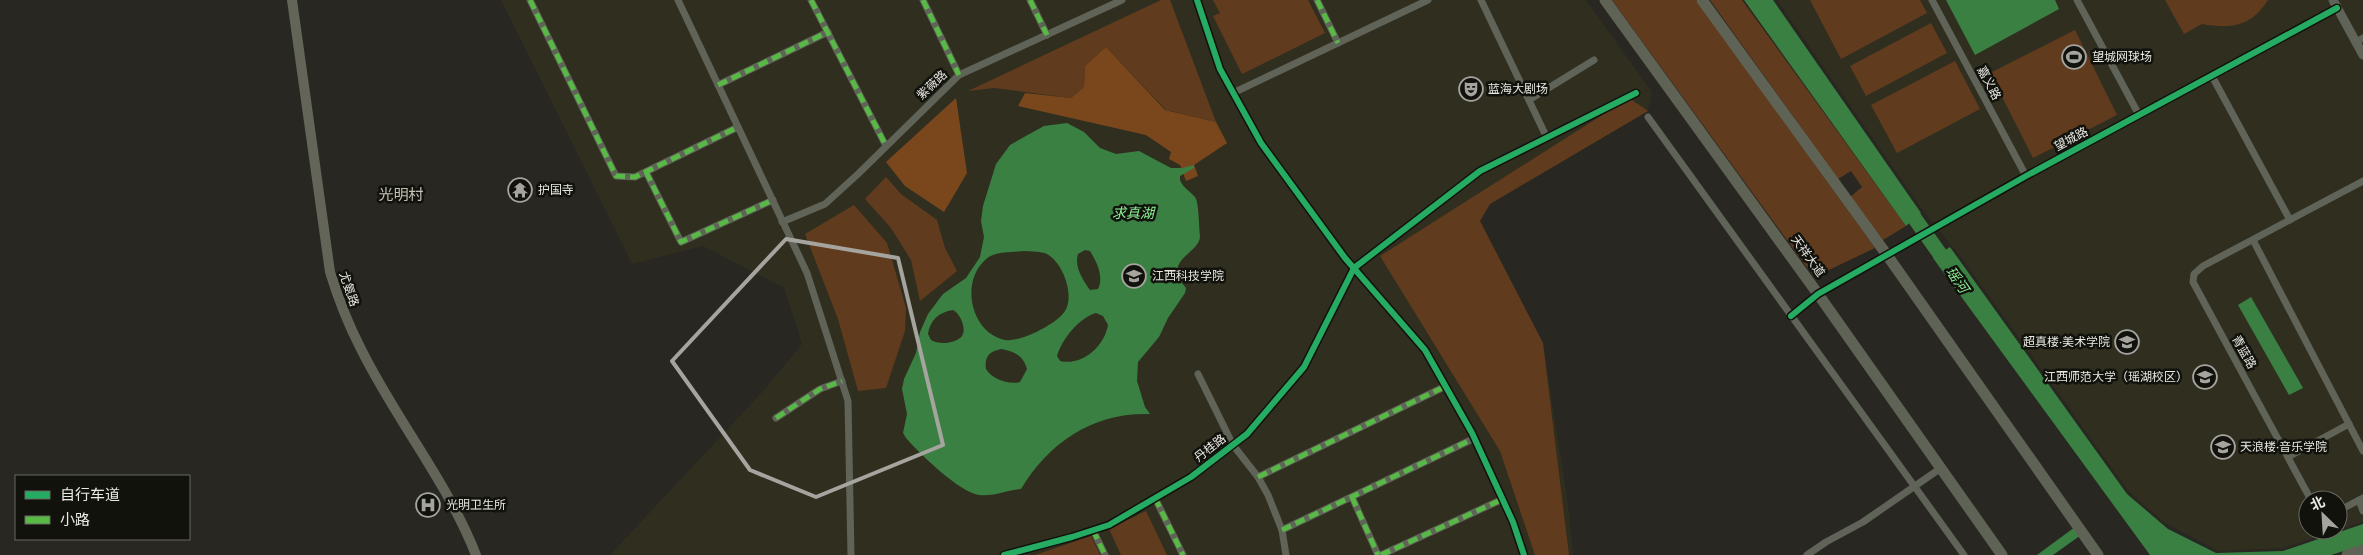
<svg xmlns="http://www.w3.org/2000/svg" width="2363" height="555" font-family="'Varela Round','Noto Sans SC',sans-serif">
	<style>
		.built { fill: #302e1f }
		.green { fill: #613b1e }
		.forest { fill: #7a471d }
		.water { fill: #3a8042; fill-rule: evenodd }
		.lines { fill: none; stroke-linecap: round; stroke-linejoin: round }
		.river { stroke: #3a8042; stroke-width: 15 }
		.minor { stroke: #5f6358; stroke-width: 7 }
		.tertiary { stroke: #5f6358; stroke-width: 9 }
		.secondary { stroke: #626558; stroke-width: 10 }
		.primary { stroke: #5f6355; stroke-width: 11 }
		.quiet { stroke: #58b947; stroke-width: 5; stroke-dasharray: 10 5; stroke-linecap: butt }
		.cycleway-casing { stroke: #12120d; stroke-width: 9 }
		.cycleway { stroke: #26ab63; stroke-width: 6 }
		.marked { fill: none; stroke: #a5a49f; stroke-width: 4; stroke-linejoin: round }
		.labels { text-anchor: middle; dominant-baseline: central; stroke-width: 5; stroke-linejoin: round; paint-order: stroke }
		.poi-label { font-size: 12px; fill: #e9e8e2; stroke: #12120d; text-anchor: start }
		.street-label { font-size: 12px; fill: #e9e8e2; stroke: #12120d }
		.water-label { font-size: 14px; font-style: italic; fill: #8df196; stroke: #12120d }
		.quarter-label { font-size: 15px; fill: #c3c1b5; stroke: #12120d }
	</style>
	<rect width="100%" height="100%" fill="#282722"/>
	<g class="built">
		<polygon points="501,0 1586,0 1652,92 1648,111 1490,204 1480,221 1543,343 1568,504 1573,555 610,555 764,390 802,344 784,288 703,246 632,264"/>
		<polygon points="1777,0 2363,0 2363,522 2338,530 2338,500 2308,500 2308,530 2337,530 2283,548 2218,551 2165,523 2129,492 1964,261 1922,209"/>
	</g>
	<g class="green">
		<polygon points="1161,0 1170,0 1216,122 1166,110 1106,47 1085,66 1084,87 1071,98 994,88 968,91"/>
		<polygon points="1213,0 1308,0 1325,33 1242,74 1213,16 1220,13"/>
		<polygon points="1612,0 1696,0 1875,248 1814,277"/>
		<polygon points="1710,0 1742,0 1906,226 1883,240 1850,197 1862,187 1851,171 1838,179"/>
		<polygon points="1810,0 1920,0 1927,13 1841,59"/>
		<path d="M2165,0H2268C2251,27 2231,29 2202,24L2184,34Z"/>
		<polygon points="1931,23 1947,53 1866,96 1850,66"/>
		<polygon points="2075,30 2117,115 2033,158 1990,73"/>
		<polygon points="1955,61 1980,109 1897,153 1871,105"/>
		<polygon points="1629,98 1648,111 1490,204 1480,221 1543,343 1569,555 1535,555 1500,451 1380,256"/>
		<polygon points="886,177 901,194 937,220 945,248 957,271 920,301 911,260 891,228 865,199"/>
		<polygon points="854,205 887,243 906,308 905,331 886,388 858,391 838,319 805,234"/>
		<polygon points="1146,511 1167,555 1121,555 1109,529"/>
		<polygon points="1091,536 1100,555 1035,555"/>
	</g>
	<g class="forest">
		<polygon points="1106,47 1165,110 1216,122 1227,143 1194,165 1198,176 1186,181 1180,165 1169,159 1171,152 1146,135 1018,106 1025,93 1071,98 1084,87 1085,66"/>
		<polygon points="956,98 967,173 944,212 905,186 886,162"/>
	</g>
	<g class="water">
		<polygon points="1744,0 1773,0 1921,213 1906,226"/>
		<polygon points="1946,0 2055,0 2059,9 1975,55"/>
		<path d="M1067,123L1084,132L1100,148L1116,154L1139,151L1171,168H1183L1194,165V168L1180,176V180C1183,188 1190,191 1195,197C1199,202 1199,229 1200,236C1200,254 1160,260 1186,288L1185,293L1168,318L1159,337L1138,362L1137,381L1145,407L1150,414C1094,412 1049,442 1021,489C1007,490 994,497 979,495C959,492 920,454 906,438L903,433L907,414L902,389L904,379L916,353L920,332L928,314L943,294L966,278L980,257L984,237L981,221L983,206L996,164L1010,145L1024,137L1044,126ZM1085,250L1090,251C1097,262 1104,277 1098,289L1090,290C1083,280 1074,267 1078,254ZM1025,251C1031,252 1041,251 1047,254C1063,263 1075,295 1065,311C1057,324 1019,343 1005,340C971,333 960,283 985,260C994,251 1012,252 1025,251ZM953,310C960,313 967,329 962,336C956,344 938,345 931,340L928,334C930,320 939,312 953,310ZM1096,313L1103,316L1108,325C1104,348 1081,366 1060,361L1057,356C1062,339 1079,318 1096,313ZM1002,349C1015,352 1023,355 1027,369L1020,382C1008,385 992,379 986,369C984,356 990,351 1002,349Z"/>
		<polygon points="1950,247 2127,494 2168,529 2216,553 2283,551 2363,524 2363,545 2331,555 2150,555 1933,258"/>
		<polygon points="2251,297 2303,388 2289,395 2238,305"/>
		<polygon points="2075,527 2081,535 2053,555 2037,555"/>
	</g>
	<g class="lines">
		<polyline class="river" points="1903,202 1952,271"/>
		<g class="minor">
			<polyline points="530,0 616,176 635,177 738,127"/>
			<polyline points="678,0 807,273 848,401 851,555"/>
			<polyline points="811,0 886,146"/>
			<polyline points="923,0 959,75"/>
			<polyline points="1030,0 1047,35"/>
			<polyline points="1197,0 1220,69 1261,143 1345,258 1425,350 1472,433 1513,522 1524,555"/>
			<polyline points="1317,0 1338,43"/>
			<polyline points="1481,0 1547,138"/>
			<polyline points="1932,0 2026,176"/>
			<polyline points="2077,0 2139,115"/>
			<polyline points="2356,42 2363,38"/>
			<polyline points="2212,76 2290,220"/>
			<polyline points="718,85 828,32"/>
			<polyline points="1233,93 1428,0"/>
			<polyline points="1529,100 1594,60"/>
			<polyline points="1648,117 1964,555"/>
			<polyline points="646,172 681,242 773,200"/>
			<polyline points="782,222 825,204 858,174 959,75 1122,0"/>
			<polyline points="2253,240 2363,451"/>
			<polyline points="1791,316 1818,294 2026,176 2337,8"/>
			<polyline points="1198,374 1233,445 1258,477 1268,495 1282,530 1286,555"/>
			<polyline points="776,418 820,389 842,381"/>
			<polyline points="2288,457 2349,424"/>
			<polyline points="1258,477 1446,386"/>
			<polyline points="1352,497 1378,555"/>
			<polyline points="1155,498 1183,555"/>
			<polyline points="2311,500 2193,282 2194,274 2203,266 2363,181"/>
			<polyline points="2359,500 2363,511"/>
			<polyline points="2338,511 2363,498"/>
			<polyline points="1093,530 1105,555"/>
			<polyline points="1282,530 1475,438"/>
			<polyline points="1004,555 1072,537 1109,525 1191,477 1247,434 1304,367 1354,268 1480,171 1636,93"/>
			<polyline points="1381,555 1503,499"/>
			<polyline points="1807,555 1826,542 1863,522 1941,468"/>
		</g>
		<polyline class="tertiary" points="2333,0 2363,55"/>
		<path class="secondary" d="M292,0L330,272C338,298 348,324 361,349C396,420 447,481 476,555"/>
		<g class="primary">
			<polyline points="1605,0 1818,294 2002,555"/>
			<polyline points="1702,0 1887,255 2098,555"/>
			<polyline points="2347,555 2363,550"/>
		</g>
		<g class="quiet">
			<polyline points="530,0 616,176 635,177 738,127"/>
			<polyline points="811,0 886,146"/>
			<polyline points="923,0 959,75"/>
			<polyline points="1030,0 1047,35"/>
			<polyline points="1317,0 1338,43"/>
			<polyline points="718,85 828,32"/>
			<polyline points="646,172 681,242 773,200"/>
			<polyline points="776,418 820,389 842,381"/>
			<polyline points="1258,477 1446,386"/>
			<polyline points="1352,497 1378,555"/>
			<polyline points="1155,498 1183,555"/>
			<polyline points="1093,530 1105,555"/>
			<polyline points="1282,530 1475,438"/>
			<polyline points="1381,555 1503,499"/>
		</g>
		<g class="cycleway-casing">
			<g id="cycleway">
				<polyline points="1197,0 1220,69 1261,143 1345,258 1425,350 1472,433 1513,522 1524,555"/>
				<polyline points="1791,316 1818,294 2026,176 2337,8"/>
				<polyline points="1004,555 1072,537 1109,525 1191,477 1247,434 1304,367 1354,268 1480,171 1636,93"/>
			</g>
		</g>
		<use href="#cycleway" class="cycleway"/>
	</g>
	<path class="marked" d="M786,239L898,258L943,445L816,497L750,470L672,361Z"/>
	<defs>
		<g id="stadium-ring" transform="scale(1.25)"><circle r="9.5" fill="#12120d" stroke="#a5a49f" stroke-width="1.5"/><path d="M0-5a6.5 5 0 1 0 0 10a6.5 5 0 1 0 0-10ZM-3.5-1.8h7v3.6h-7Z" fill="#a5a49f"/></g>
		<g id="theatre-ring" transform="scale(1.25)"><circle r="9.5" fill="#12120d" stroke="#a5a49f" stroke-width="1.5"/><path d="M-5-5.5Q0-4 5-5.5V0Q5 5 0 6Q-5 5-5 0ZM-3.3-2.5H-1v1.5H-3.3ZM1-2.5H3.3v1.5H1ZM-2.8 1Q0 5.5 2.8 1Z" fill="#a5a49f"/></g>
		<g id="temple-ring" transform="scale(1.25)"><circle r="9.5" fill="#12120d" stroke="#a5a49f" stroke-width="1.5"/><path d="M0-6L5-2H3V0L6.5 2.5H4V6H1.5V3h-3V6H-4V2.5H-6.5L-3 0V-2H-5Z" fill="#a5a49f"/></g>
		<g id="university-ring" transform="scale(1.25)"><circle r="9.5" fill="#12120d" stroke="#a5a49f" stroke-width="1.5"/><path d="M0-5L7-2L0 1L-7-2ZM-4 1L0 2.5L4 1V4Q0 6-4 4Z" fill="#a5a49f"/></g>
		<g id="hospital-ring" transform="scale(1.25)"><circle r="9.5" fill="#12120d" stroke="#a5a49f" stroke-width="1.5"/><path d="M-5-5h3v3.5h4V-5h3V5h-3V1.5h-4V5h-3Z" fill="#a5a49f"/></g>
	</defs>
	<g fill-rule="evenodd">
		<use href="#stadium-ring" x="2074" y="57"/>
		<use href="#theatre-ring" x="1471" y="89"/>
		<use href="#temple-ring" x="520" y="190"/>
		<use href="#university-ring" x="1134" y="276"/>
		<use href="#university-ring" x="2127" y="342"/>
		<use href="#university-ring" x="2205" y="377"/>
		<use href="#university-ring" x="2223" y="447"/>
		<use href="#hospital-ring" x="428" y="505"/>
	</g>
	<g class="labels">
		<g class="poi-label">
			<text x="2092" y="57">望城网球场</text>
			<text x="1488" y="89">蓝海大剧场</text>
			<text x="538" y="190">护国寺</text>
			<text x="1152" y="276">江西科技学院</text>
			<text x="2110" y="342" text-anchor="end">超真楼·美术学院</text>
			<text x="2188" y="377" text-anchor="end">江西师范大学（瑶湖校区）</text>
			<text x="2240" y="447">天浪楼·音乐学院</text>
			<text x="446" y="505">光明卫生所</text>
		</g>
		<g class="street-label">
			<text transform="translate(1989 83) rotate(62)">嘉义路</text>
			<text transform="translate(932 85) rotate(-43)">紫薇路</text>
			<text transform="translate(2071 139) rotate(-28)">望城路</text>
			<text transform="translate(1808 256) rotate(54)">天祥大道</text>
			<text transform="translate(349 289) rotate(71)">尤氨路</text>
			<text transform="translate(2244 352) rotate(61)">青蓝路</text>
			<text transform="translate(1210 448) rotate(-38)">丹桂路</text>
		</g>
		<g class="water-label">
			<text x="1133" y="213">求真湖</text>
			<text transform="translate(1957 280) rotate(55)">瑶河</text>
		</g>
		<g class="quarter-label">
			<text x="401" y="195">光明村</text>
		</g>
	</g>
	<rect x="15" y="475" width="175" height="65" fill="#12120d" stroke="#686862"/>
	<rect x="25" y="491" width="25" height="8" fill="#26ab63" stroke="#686862"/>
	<text x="60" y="500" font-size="15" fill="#e9e8e2">自行车道</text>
	<rect x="25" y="516" width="25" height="8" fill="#58b947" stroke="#686862"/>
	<text x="60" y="525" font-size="15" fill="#e9e8e2">小路</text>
	<g transform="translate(2323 515) rotate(335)"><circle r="24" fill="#12120d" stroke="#686862"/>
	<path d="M0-4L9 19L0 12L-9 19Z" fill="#a5a49f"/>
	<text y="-8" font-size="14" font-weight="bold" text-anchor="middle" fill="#e9e8e2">北</text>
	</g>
</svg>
